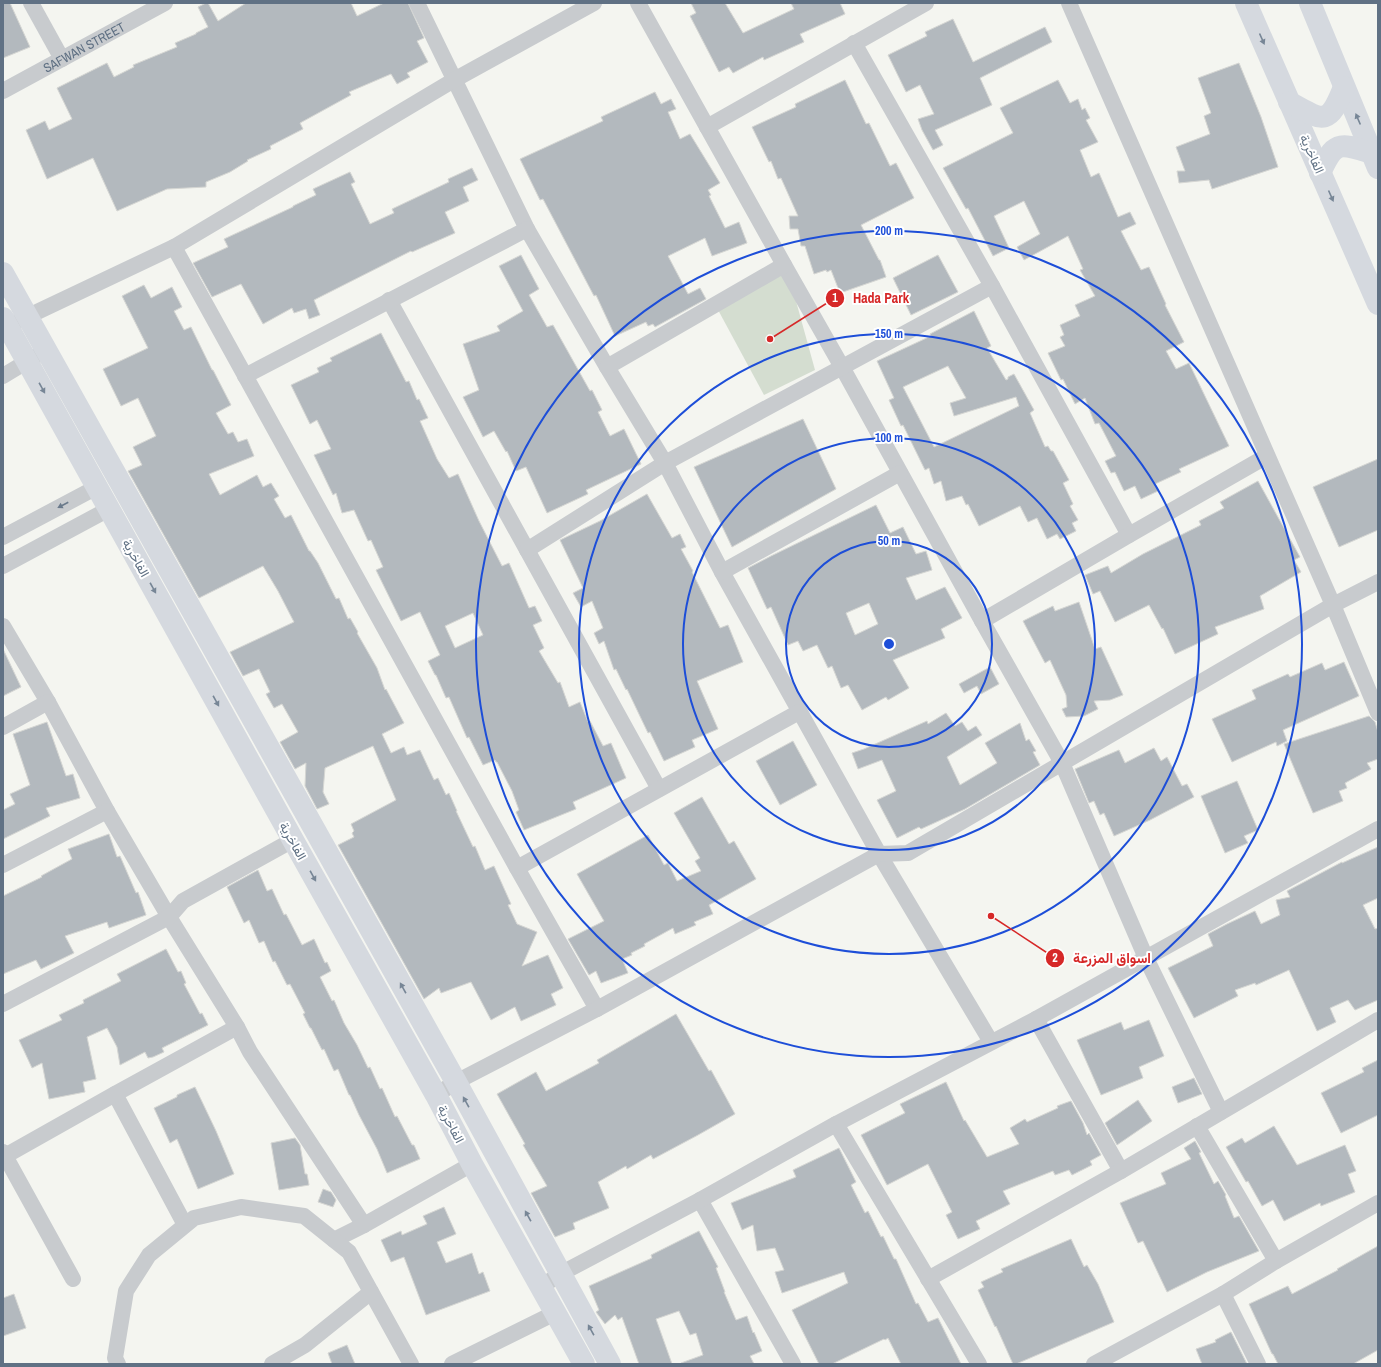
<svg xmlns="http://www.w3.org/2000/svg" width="1381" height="1367" font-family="'Archivo Narrow',Vazirmatn,sans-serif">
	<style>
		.green { fill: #d4ddd0 }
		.building { fill: #b3b9be; stroke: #d5d6d3; fill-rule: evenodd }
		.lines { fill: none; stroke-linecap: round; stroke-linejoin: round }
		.street { stroke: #c8cbce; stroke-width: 16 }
		.secondary { stroke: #d5d9df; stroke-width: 22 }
		.oneway { fill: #778696 }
		.oneway2 { fill: #6a7a8b }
		.ring { fill: none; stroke: #1d4ed8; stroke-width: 2 }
		.labels { text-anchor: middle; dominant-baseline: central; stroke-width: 4; stroke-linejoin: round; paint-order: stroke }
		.street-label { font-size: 13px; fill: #607184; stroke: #fff }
		.centre { fill: #1d4ed8; stroke: #fff; stroke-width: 2 }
		.ring-label { font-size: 12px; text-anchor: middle; font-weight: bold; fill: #1d4ed8; stroke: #fff; stroke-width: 4; stroke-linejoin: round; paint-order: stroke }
		.leader { fill: none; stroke: #d62828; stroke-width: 1.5 }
		.callout-dot { fill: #d62828; stroke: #fff; stroke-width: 1.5 }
		.mark-label { font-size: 12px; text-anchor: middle; font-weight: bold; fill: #fff }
		.callout-label { font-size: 14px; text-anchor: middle; font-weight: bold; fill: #d62828; stroke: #fff; stroke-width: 4; stroke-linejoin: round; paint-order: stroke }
	</style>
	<rect width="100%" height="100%" fill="#f4f5f0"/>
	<polygon class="green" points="788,272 815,370 764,395 717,308"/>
	<g class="building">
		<polygon points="3,3 10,3 30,47 3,58"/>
		<polygon points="206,3 208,3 218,21 246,3 351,3 357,16 384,3 408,3 424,38 417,41 428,62 407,73 410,77 397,84 391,74 349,92 351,95 300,123 303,129 270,146 271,149 247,160 248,161 230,172 206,182 206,187 167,189 117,211 93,158 47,179 26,130 45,121 49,130 72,119 57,88 107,63 114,77 134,67 133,65 177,47 175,43 196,34 196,33 208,27 198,7"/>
		<polygon points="691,3 725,3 743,33 794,9 791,3 840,3 845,14 800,34 804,42 764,60 763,57 733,73 729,67 719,72 690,16 696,13"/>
		<polygon points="953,19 973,62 1045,27 1052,42 980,78 992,105 935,130 943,145 933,150 922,130 918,119 934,114 920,85 906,92 888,55 927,36 925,32"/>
		<polygon points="1239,63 1261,117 1278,167 1212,189 1209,180 1179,183 1177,171 1185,171 1176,147 1210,134 1204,116 1211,113 1198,78"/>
		<polygon points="845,80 866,124 869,123 890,166 896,163 914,198 861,225 879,260 880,260 886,277 840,293 831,270 827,272 826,270 814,274 805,246 801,246 798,229 790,229 789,216 798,216 781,178 778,179 771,161 769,162 752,127 796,107 795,104"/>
		<polygon points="1058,80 1070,103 1078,99 1082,110 1085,108 1090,118 1086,120 1098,142 1080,150 1091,177 1099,173 1118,217 1130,212 1136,224 1121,231 1141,270 1149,267 1166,304 1165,305 1184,342 1166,351 1176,369 1189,363 1229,446 1179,469 1181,472 1155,484 1158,491 1141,499 1135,486 1124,491 1115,472 1111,473 1105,461 1116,456 1099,423 1095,424 1085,398 1075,404 1063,379 1061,380 1048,353 1065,346 1060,337 1064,335 1060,325 1080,316 1075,305 1095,296 1080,270 1083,269 1068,236 1024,260 1017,247 1040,234 1024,201 994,216 1009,248 993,256 968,208 966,209 943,168 1013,133 1000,108"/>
		<polygon points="655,92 661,104 671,99 676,109 668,112 680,139 690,134 720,183 708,190 711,195 709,196 725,228 739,222 747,243 712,256 705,238 668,256 688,294 700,288 706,299 655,327 653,324 648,326 646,322 615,336 596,295 594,296 543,199 540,200 520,159 603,121 601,117"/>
		<polygon points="472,168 478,180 463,187 469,201 445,212 455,233 412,252 411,251 314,300 320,315 309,319 306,309 294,313 292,308 263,324 241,284 212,297 193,263 228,247 224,239 293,207 293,206 316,195 313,189 350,172 355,182 351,184 370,224 394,213 392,209 449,182 448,179"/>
		<polygon points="521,255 539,289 529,295 547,327 553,325 590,391 592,390 602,410 598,412 610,436 624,429 641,464 586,490 588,494 547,513 526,467 516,471 507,451 506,452 494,431 483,437 463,397 479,390 463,344 500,331 497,326 523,311 499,266"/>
		<polygon points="938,255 958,292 911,315 893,278"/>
		<polygon points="144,285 151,298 172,287 182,307 174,311 184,330 191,327 212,370 213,370 231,405 216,413 228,434 233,432 238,442 247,439 254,456 209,474 220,495 257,475 263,487 271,483 279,496 274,499 285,518 291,515 309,551 310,551 318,563 336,599 339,598 348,619 350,618 358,632 357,633 377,668 385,690 386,689 404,723 382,734 391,753 404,747 407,755 420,750 434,780 438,778 446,795 449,793 457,811 456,811 473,847 475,846 485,870 494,866 511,904 508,905 517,924 537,932 522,966 548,955 563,988 551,994 556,1005 521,1021 515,1007 491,1020 471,982 441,993 439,988 424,999 338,845 354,837 352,833 354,831 351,824 396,800 373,746 325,768 323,792 329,804 317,809 305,786 306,763 295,769 280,742 298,732 282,704 274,708 266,694 270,692 259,669 243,676 230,652 294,622 278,591 263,566 199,598 128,471 142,465 133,447 156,436 138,398 121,406 103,369 148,348 122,296"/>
		<path d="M974,311L991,346L987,348L1006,380L1008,379V377L1014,374L1034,410L1030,413L1045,447L1048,446L1051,451H1053L1069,480L1063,483L1073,504L1070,506L1078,520L1072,523L1076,531L1060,539L1057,534L1047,539L1037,518L1028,522L1020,506L979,526L968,504L966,505L962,496L946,501L941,481L934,484L929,468L925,470L903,425L901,426L889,400L894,398L877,361L931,336L930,334ZM948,366L966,398L950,403L954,416L1016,397L1019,406L934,447L903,387Z"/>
		<path d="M381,333L406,382L409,381L417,400L419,399L428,418L420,421L437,459L449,478L458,474L479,521L502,566L509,563L529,608L535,606L542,621L533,625L544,648L539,651L558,683L560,682L569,707L580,702L588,722L590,721L603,746L611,743L626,778L573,802L576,809L524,830L516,812L519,810L512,791L497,762H496L495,760L483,765L469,737L467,738L449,697L446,698L436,675H435L428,661L440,655L420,612L401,621L376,570L383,567L371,540L368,541L354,510L342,513L336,493L333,495L314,455L331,449L317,420L310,424L291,385L319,372L317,368L332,361L330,358ZM473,613L483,635L455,648L445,626Z"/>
		<polygon points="803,419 836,489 732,547 694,467"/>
		<polygon points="1378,459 1378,530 1339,547 1313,487"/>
		<polygon points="1258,481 1300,557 1294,560 1301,572 1260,596 1264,609 1215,627 1218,634 1175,654 1163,628 1162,629 1149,605 1115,622 1100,591 1093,594 1085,575 1108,566 1111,573 1143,554 1201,525 1199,521 1224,508 1220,502"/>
		<polygon points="647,494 672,538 680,534 686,547 681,549 693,571 692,572 720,628 728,625 743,662 697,681 718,729 692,740 695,747 664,761 650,732 648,733 627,689 626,690 616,669 614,670 604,641 599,644 594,633 603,628 592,601 581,607 573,593 583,588 560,540 600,521"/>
		<path d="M876,505L890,533L903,527L916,554L926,551L932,570L906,578L916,600L945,587L962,618L941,629L945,638L893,660L909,688L888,700L886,697L862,710L848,685L841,688L832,666L828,668L817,645L803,651L798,641L788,645L771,607L767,609L748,568L771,556ZM869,603L878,624L855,635L846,613Z"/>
		<polygon points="1079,602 1095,649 1101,647 1123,695 1110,700 1094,701 1098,709 1084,716 1066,717 1062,709 1067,707 1066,695 1050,660 1045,663 1023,621 1053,606 1055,611"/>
		<polygon points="3,649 21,687 3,696"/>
		<polygon points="1344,662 1359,696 1283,730 1287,741 1277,746 1276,742 1232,762 1212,719 1256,699 1252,690 1288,674 1290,677 1322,663 1325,670"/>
		<polygon points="990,667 999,684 981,694 977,686 964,693 959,684"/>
		<polygon points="946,713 955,726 962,722 968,731 976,726 982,735 947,757 960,785 997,763 985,743 1020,723 1026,741 1029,739 1036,751 1033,752 1040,765 965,809 921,829 919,827 897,838 877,800 896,791 882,760 858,769 852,753 864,749 927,721 928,724"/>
		<polygon points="1369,716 1375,722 1378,732 1378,759 1367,763 1371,769 1345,783 1347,788 1339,791 1343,801 1313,813 1284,744"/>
		<polygon points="47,722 66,776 73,774 80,798 46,808 50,816 3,839 3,810 15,804 10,794 30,785 13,734"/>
		<polygon points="793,741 817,785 780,805 756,761"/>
		<polygon points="1154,748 1161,761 1167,757 1182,786 1187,784 1194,797 1150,820 1114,836 1104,813 1100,815 1094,801 1089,803 1075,769 1119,750 1125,763"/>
		<polygon points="1237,781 1258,830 1244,836 1248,843 1225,853 1201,796"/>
		<polygon points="702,797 729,844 734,841 756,879 709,905 713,914 694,922 696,925 675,934 673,928 644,944 645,946 631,953 632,955 622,959 628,973 601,983 596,971 589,975 568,939 604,921 577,874 648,835 664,865 668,863 677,881 701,871 695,861 700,858 674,813"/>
		<polygon points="109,834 117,857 120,856 136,893 138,892 146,915 109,928 107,922 65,936 74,953 41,969 36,960 3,974 3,896 42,877 41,876 72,859 68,849"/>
		<polygon points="1378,847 1378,898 1363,905 1375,929 1378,928 1378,1000 1355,1010 1348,1000 1330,1008 1336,1022 1317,1031 1289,970 1256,985 1255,983 1235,990 1238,996 1194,1018 1168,968 1213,946 1208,934 1227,924 1255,911 1261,924 1280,915 1276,900 1290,897 1287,891 1342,862 1342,863"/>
		<polygon points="258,870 267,891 272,889 284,915 286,914 302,945 314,939 325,963 327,962 331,971 320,977 332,1001 334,1000 344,1023 357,1045 368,1068 370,1067 380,1089 382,1088 395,1117 397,1116 412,1145 414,1145 420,1159 387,1173 377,1149 359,1115 350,1095 349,1095 338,1069 334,1071 324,1049 322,1050 311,1028 310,1028 303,1014 305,1013 290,984 287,985 275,961 273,962 264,941 259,943 249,920 244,923 227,887"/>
		<polygon points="166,949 178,972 181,971 186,983 184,984 200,1014 202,1013 208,1025 162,1048 164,1052 153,1057 148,1058 145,1052 120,1065 117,1047 107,1028 87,1037 96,1079 83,1082 85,1092 49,1099 42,1063 32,1068 19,1040 62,1020 59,1015 84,1003 83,1000 121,981 117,974"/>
		<polygon points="676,1014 709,1071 711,1070 735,1114 698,1135 653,1159 651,1155 627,1169 626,1166 598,1182 609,1208 573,1223 575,1229 555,1237 531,1193 547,1186 523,1145 525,1144 497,1094 536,1072 546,1091 599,1063 597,1060"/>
		<polygon points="1149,1020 1164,1056 1139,1067 1143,1078 1101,1095 1077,1040 1121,1022 1124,1030"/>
		<polygon points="1378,1060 1378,1115 1341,1133 1321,1093 1364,1072 1362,1068"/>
		<polygon points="1194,1078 1202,1094 1178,1103 1172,1087"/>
		<polygon points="946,1082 964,1121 965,1120 987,1157 1019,1144 1010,1128 1025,1119 1027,1122 1058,1108 1057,1106 1071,1101 1083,1123 1087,1135 1089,1133 1101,1155 1090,1161 1092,1165 1072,1175 1069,1170 1055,1175 1053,1171 1003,1191 1010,1204 976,1221 980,1229 958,1239 946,1215 952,1212 928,1164 887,1185 861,1135 905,1113 900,1104"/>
		<polygon points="195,1087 216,1131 234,1174 198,1189 177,1139 170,1143 154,1108 177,1097 177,1095"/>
		<polygon points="1138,1100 1152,1121 1117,1145 1105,1123"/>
		<polygon points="1274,1126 1297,1165 1345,1145 1356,1171 1348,1174 1355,1192 1321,1206 1320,1203 1284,1221 1273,1200 1262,1206 1248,1181 1246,1182 1226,1147 1242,1138 1245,1143"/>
		<polygon points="295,1138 300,1145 305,1174 307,1174 309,1185 279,1190 271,1143"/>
		<polygon points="1195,1141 1201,1152 1199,1153 1214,1184 1218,1181 1226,1195 1225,1196 1234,1218 1239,1216 1259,1251 1207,1272 1167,1292 1143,1241 1138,1243 1120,1203 1166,1184 1161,1173 1191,1159 1184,1148"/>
		<polygon points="839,1148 856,1182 851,1185 865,1213 868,1211 881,1237 883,1236 894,1259 896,1259 916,1304 918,1303 928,1322 938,1318 961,1364 901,1364 888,1338 885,1340 884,1339 832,1364 819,1364 792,1310 848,1283 844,1272 782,1293 775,1272 784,1270 775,1248 757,1251 753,1225 742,1230 731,1203 796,1177 793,1170"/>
		<polygon points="323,1189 331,1192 336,1200 333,1207 318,1202"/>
		<polygon points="444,1207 456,1234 437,1242 446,1263 472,1253 479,1274 483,1272 490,1291 426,1315 404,1257 391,1262 381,1240 401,1231 402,1235 427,1224 423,1216"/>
		<polygon points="699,1231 718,1267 716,1268 725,1292 724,1292 736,1320 747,1316 753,1333 754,1332 762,1351 750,1356 754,1364 681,1364 681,1363 703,1355 696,1333 690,1335 679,1311 656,1319 672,1364 639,1364 622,1317 618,1320 615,1315 605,1324 596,1312 599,1310 589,1286 652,1258 651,1255"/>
		<polygon points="1071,1239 1084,1267 1087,1265 1098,1284 1114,1322 1016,1364 1013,1364 996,1326 995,1327 978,1290 984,1287 981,1282 1003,1272 1001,1269"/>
		<polygon points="1378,1246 1378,1350 1353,1364 1278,1364 1273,1354 1272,1354 1249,1304 1288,1286 1292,1294 1338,1270 1337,1269"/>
		<polygon points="14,1294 26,1328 3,1336 3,1298"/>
		<polygon points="1231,1332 1247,1364 1202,1364 1196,1349 1216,1342 1215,1340"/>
		<polygon points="347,1345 355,1364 332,1364 328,1353"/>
	</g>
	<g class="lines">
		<g class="street">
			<polyline points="31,3 62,59"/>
			<polyline points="417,3 527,229 607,367 665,463 722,572 879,854 991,1042"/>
			<polyline points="638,3 788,272 842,367 982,621 1062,763 1146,958 1221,1112"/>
			<polyline points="1069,3 1333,605 1378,713"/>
			<polyline points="854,43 992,286 1129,535"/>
			<path id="s1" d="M3,91L165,3"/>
			<polyline points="707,127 926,3"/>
			<polyline points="174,247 517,868 597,1009"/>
			<polyline points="389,300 659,789"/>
			<polyline points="18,321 174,247 454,80 594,3"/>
			<polyline points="607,367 784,265"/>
			<polyline points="3,376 36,356"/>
			<polyline points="245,376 527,229"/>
			<polyline points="3,537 97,487"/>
			<polyline points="527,550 665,463 992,286"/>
			<polyline points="3,566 109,509"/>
			<polyline points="722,572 900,473"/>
			<polyline points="982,621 1129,535 1267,456"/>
			<polyline points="3,626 48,702 107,811 169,917 237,1027 250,1052 364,1225"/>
			<polyline points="3,727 48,702"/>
			<polyline points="3,865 107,811"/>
			<polyline points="517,868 799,712"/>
			<polyline points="3,1004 169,917 183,901 293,840"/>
			<polyline points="1036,1019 1121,1171"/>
			<polyline points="115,1094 185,1225"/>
			<polyline points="436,1095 456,1082 597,1009 879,854 908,853 1333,605 1378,582"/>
			<polyline points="836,1124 979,1364"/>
			<polyline points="1197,1126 1276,1261"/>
			<polyline points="3,1152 73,1279"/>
			<polyline points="5,1156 115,1094 237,1027"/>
			<polyline points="700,1200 793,1364"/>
			<polyline points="334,1240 364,1225 472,1164"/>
			<polyline points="928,1279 1121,1171 1378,1020"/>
			<polyline points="541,1287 560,1274 700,1200 836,1124 1036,1019 1378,829"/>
			<polyline points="1223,1294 1258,1364"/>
			<polyline points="118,1364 115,1358 126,1291 149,1255 194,1218 241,1207 304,1216 349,1252 411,1364"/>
			<polyline points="272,1364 305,1345 371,1292"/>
			<polyline points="452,1364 555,1313"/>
			<polyline points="1094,1364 1223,1294 1276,1261 1378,1203"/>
		</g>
		<g class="secondary">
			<polyline points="1246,3 1378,304"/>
			<polyline points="1310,3 1378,168"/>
			<path d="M1289,102C1323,121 1328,127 1344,87"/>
			<path d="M1320,173C1335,140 1339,143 1372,153"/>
			<polyline points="3,273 456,1082 610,1364"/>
			<polyline points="3,318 293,840 436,1095 472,1164 584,1364"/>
		</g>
	</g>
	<defs><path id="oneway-solid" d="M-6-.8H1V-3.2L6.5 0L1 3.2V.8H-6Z"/></defs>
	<g class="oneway">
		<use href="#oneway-solid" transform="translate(1262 39) rotate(66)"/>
		<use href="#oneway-solid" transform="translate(1358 119) rotate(-113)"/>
		<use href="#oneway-solid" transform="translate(1331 196) rotate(66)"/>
		<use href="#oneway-solid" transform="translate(42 388) rotate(61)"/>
		<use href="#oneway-solid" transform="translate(153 588) rotate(61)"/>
		<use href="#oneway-solid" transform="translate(216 701) rotate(61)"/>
		<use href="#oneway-solid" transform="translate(313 876) rotate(61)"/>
		<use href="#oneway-solid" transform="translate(403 988) rotate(-119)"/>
		<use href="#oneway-solid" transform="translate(466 1102) rotate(-119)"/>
		<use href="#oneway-solid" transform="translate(528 1216) rotate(-119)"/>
		<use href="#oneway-solid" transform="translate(591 1330) rotate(-119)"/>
	</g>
	<use class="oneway2" href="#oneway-solid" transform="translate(63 505) rotate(152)"/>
	<g class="ring">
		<circle cx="889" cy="644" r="103"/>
		<circle cx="889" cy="644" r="206"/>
		<circle cx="889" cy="644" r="310"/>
		<circle cx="889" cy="644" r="413"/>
	</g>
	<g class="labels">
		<g class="street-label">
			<text stroke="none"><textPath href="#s1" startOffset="92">SAFWAN STREET</textPath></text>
			<text transform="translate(1312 154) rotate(66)">الفاخرية</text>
			<text transform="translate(136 558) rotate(61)">الفاخرية</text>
			<text transform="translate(293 841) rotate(61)">الفاخرية</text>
			<text transform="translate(451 1124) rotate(62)">الفاخرية</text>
		</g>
	</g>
	<circle cx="889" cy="644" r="6" class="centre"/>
	<g class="ring-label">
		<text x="889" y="235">200 m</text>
		<text x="889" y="338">150 m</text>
		<text x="889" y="442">100 m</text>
		<text x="889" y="545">50 m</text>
	</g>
	<path class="leader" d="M770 339L835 298M991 916L1055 958"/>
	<g class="callout-dot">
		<circle cx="770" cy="339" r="4"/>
		<circle cx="991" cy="916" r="4"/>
		<circle cx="835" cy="298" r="10"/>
		<circle cx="1055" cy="958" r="10"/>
	</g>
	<g class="mark-label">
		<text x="835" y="302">1</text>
		<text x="1055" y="962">2</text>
	</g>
	<g class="callout-label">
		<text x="881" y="303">Hada Park</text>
		<text x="1112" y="963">اسواق المزرعة</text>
	</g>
	<rect width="1381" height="1367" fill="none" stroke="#607184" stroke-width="8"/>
</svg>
